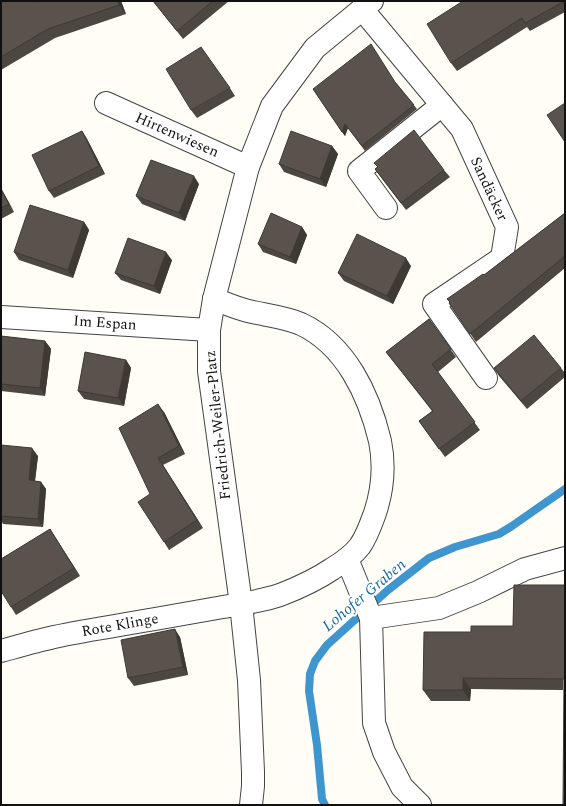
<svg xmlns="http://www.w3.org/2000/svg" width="566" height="806" font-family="Spectral,serif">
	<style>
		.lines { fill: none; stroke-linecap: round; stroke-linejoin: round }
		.stream { stroke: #3f96cf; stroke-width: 8 }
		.minor-casing { stroke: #444; stroke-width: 24 }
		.minor { stroke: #fff; stroke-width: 22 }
		.wall { fill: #4d4742 }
		.shaded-wall { fill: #3f3936 }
		.building { fill: #5a524d; stroke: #3f3936 }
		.labels { text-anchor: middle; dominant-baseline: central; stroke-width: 4; stroke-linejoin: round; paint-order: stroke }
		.street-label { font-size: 15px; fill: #111; stroke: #fff }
		.water-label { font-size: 16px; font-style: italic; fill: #1768a6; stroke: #fff }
	</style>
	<rect width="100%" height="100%" fill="#fffdf5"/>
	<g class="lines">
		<polyline class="stream" points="325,805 322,799 317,745 309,691 310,674 315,661 327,645 388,590 429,558 455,547 499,534 512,526 565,489"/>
		<g class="minor-casing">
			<g id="minor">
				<polyline points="362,9 462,129 507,227 502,258 434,304 486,378"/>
				<polyline points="106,103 248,167"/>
				<polyline points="386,208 359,171 442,105"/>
				<polyline points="1,317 209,330"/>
				<polyline points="347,559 371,618 374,723 384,752 402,787 420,805"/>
				<polyline points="371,618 439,608 478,592 525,569 565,558"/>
				<path d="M1,651C19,646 36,641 54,637C87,630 121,625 155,619C177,615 200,611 223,607C242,604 262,601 280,595C298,588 316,580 332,569C342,563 353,555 360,546C367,536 371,524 375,513C383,489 385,466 380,441C369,395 346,345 301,324C285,317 265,315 248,311C236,308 225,303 214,299"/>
				<polyline points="251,805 253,786 253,772 249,680 241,604 209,371 209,330 214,299 248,167 272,106 315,48 372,1"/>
			</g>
		</g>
		<use href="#minor" class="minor"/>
	</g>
	<g class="wall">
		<polygon points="1,1 33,1 34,2 121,1 126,14 55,38 1,70"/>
		<polygon points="153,1 229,1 183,39"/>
		<polygon points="463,1 565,1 565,12 530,31 527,27 457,71 451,63"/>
		<polygon points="396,83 417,109 365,151 348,128 345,136 313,89"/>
		<polygon points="230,88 235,96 197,118 191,110"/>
		<polygon points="82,131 87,139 105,174 54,198 49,191"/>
		<polygon points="332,146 338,154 326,187 284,172 279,164"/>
		<polygon points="377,167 444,170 450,177 406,210 375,169"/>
		<polygon points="199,184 185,221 142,204 136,196"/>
		<polygon points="1,188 14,212 1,219"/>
		<polygon points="565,213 565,268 476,342 449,303 450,303 447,299 484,275"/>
		<polygon points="84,222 89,230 73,278 19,260 14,252"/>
		<polygon points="302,227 307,235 296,264 263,252 258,244"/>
		<polygon points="172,260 160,294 121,280 115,273"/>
		<polygon points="411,266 393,304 344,281 338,273"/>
		<polygon points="429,319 456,357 438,372 480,430 445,457 419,421 432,411 386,352"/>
		<polygon points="1,336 45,341 51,349 45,396 1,391"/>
		<polygon points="126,360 131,368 124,406 84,399 78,391"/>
		<polygon points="494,368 561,368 565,373 565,377 527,409 499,376"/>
		<polygon points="164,412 185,454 163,465 203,528 169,550 164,542 150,494"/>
		<polygon points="1,445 38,456 35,481 41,482 46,489 43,527 3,524 1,520"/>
		<polygon points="50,529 80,576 16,615 11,607"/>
		<polygon points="565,585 563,690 471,689 470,701 431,701 423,690 471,632 513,626"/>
		<polygon points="180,637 188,675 134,686 128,678"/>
	</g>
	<g class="shaded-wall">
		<polygon points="118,1 121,1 126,14 119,5"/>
		<polygon points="345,124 348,128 345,136 342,132"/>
		<polygon points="82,131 87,139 105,174 99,166"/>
		<polygon points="332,146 338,154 326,187 320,179"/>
		<polygon points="194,176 199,184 185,221 179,213"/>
		<polygon points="1,188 14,212 9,204 1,190"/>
		<polygon points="84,222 89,230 73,278 68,270"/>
		<polygon points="302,227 307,235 296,264 290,257"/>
		<polygon points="166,252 172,260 160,294 154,286"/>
		<polygon points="406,258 411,266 393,304 387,296"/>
		<polygon points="45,341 51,349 45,396 40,388"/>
		<polygon points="126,360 131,368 124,406 118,398"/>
		<polygon points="158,404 164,412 185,454 179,446"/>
		<polygon points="32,448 38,456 34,488 29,480"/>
		<polygon points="158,458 163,465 203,528 197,520"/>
		<polygon points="41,482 46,489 43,527 38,519"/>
		<polygon points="50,529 55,537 80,576 74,568"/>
		<polygon points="175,629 180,637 188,675 183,667"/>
		<polygon points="463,678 471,689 470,701 463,690"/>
	</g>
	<g class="building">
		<polygon points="1,1 31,1 32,2 35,1 118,1 119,5 48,29 1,57"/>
		<polygon points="153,1 213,1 177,31"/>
		<polygon points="463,1 565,1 525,23 522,18 451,63 427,24"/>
		<polygon points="371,44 395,82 414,105 362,146 345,124 342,132 313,89"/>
		<polygon points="201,47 230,88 191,110 166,69"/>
		<polygon points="565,103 565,142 547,115"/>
		<polygon points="414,130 444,170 401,203 375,169 378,167 374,163"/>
		<polygon points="82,131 99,166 49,191 32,155"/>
		<polygon points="291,131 332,146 320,179 279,164"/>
		<polygon points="151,160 194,176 179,213 136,196"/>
		<polygon points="1,190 9,204 1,208"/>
		<polygon points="30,205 84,222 68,270 14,252"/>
		<polygon points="271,213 302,227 290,257 258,244"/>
		<polygon points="565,213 565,256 470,334 449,303 450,302 447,299 483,274 484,275"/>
		<polygon points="357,234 406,258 387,296 338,273"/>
		<polygon points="128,238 166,252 154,286 115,273"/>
		<polygon points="429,319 451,349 432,364 475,422 439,449 419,421 433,411 386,352"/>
		<polygon points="534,335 561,368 521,401 494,368"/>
		<polygon points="1,336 45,341 40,388 1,384"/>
		<polygon points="85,352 126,360 118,398 78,391"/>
		<polygon points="158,404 179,446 158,458 197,520 164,542 138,502 150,494 119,428"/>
		<polygon points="1,445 32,448 29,480 41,482 38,519 1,516"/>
		<polygon points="50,529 74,568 11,607 1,591 1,559"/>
		<polygon points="514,585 565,585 565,805 563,805 564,679 463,678 463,690 423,690 424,632 471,632 471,626 513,626"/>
		<polygon points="175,629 183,667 128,678 121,640"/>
	</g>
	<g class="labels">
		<g class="street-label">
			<text transform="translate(177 135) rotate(24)">Hirtenwiesen</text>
			<text transform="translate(489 189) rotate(65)">Sandäcker</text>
			<text transform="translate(105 323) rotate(4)">Im Espan</text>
			<text transform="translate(218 425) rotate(-96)">Friedrich-Weiler-Platz</text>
			<text transform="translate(120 625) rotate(-10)">Rote Klinge</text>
		</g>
		<g class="water-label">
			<text transform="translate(364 595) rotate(-40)">Lohofer Graben</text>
		</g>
	</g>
	<rect width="566" height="806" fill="none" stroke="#111111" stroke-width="4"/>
</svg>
